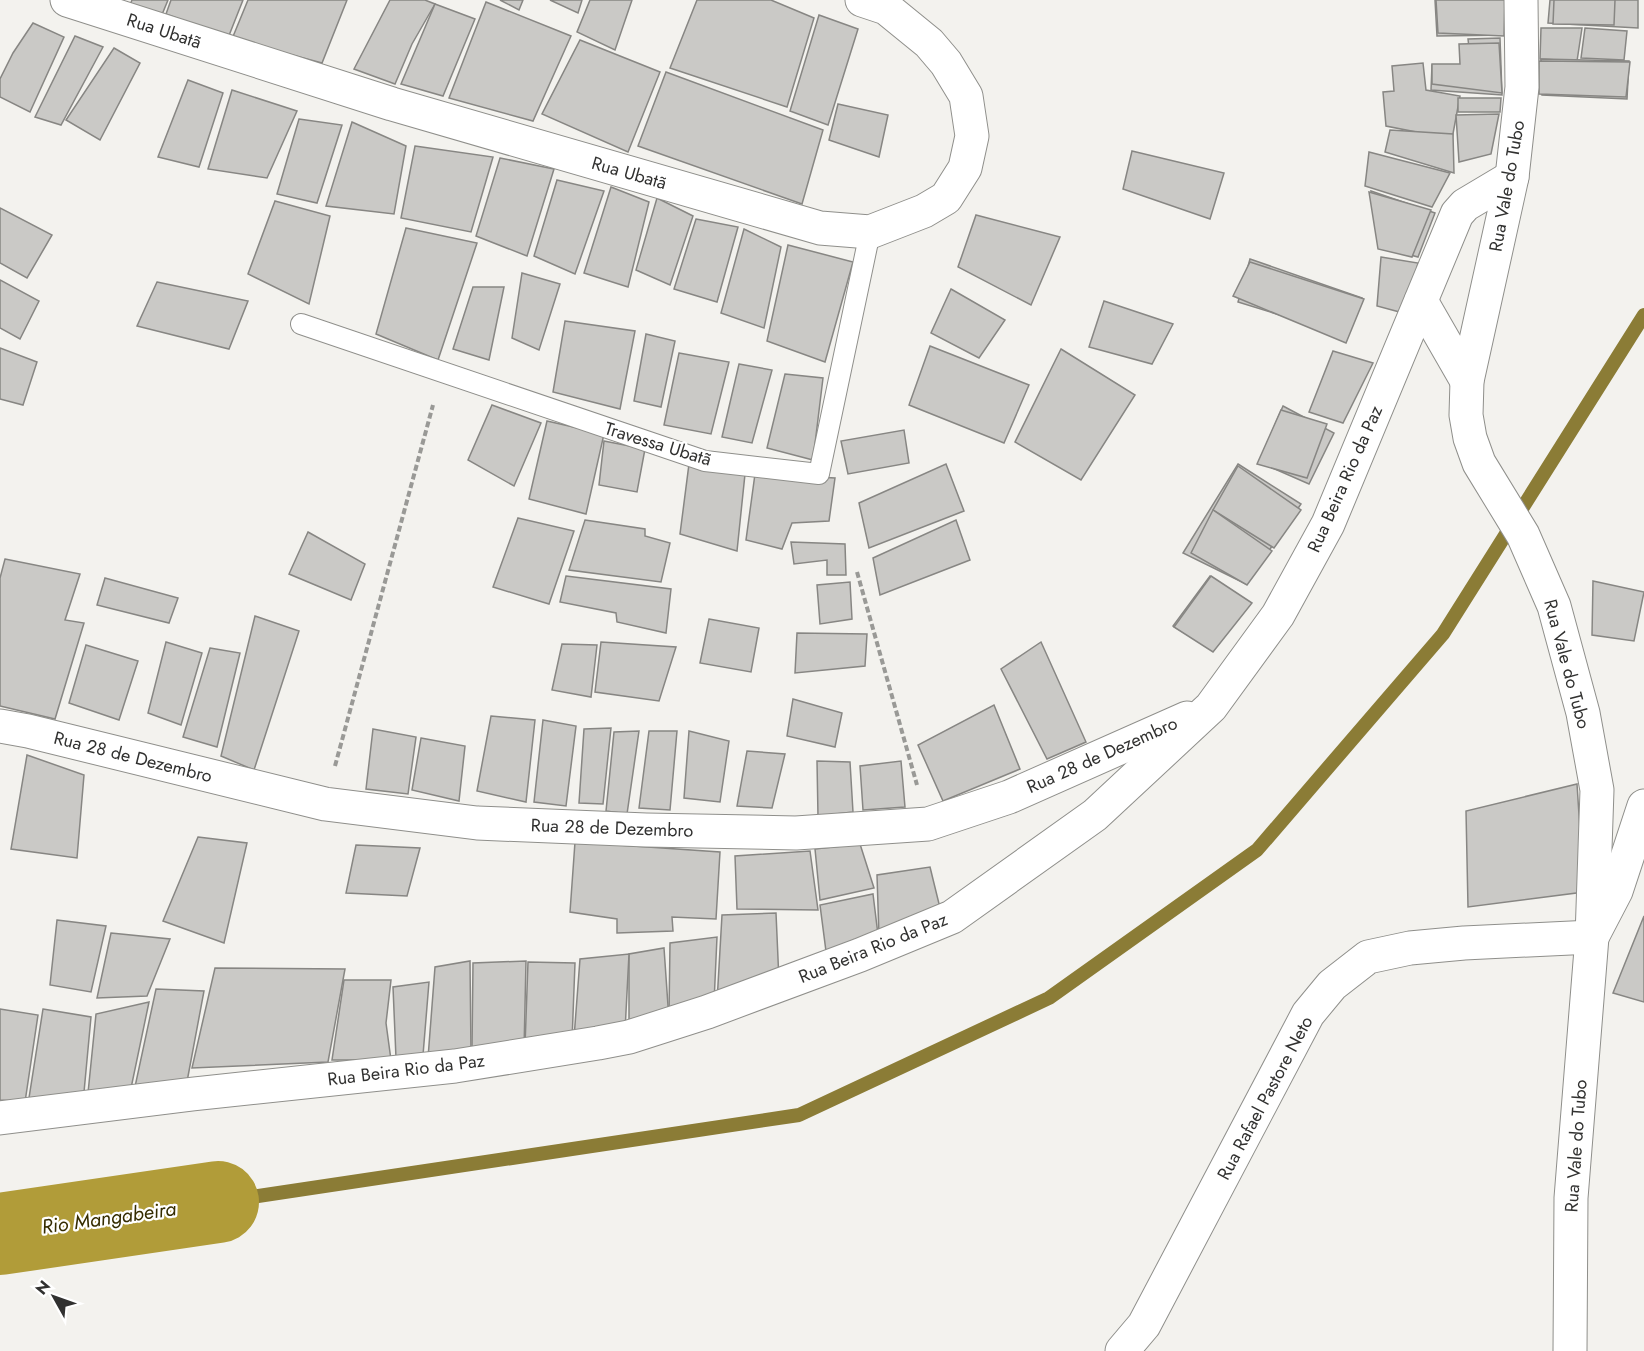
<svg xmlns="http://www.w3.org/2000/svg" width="1644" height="1351" font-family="Jost,sans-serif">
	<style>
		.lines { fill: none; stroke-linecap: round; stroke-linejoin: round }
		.stream { stroke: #8b7c36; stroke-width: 14 }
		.river { stroke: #b19c39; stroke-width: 82 }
		.building { fill: #cac9c6; stroke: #878683; stroke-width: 1.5 }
		.service-casing { stroke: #8f8f8b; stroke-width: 22 }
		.minor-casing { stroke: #8f8f8b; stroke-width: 35 }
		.path { stroke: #999996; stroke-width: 4; stroke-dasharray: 6 3; stroke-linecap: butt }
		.service { stroke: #fff; stroke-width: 20 }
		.minor { stroke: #fff; stroke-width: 33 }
		.labels { text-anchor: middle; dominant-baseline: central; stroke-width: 4.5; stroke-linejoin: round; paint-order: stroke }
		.street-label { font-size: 18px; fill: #313130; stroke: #fff }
		.water-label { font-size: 20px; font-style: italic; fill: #352c01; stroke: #fff }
	</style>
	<rect width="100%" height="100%" fill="#f3f2ee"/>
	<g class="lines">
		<polyline class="stream" points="218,1202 799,1115 1049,998 1257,850 1443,634 1644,315"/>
		<polyline class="river" points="0,1234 218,1202"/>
	</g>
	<g class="building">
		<polygon points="132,0 168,0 161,17 130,5"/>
		<polygon points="171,0 243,0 228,38 166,14"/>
		<polygon points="248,0 347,0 322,63 232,39"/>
		<polygon points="390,0 425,0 435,4 412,44 395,84 354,69"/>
		<polygon points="500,0 523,0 519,10"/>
		<polygon points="550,0 582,0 578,13"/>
		<polygon points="590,0 632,0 615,50 577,32"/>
		<polygon points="697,0 771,0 814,18 787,107 670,68"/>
		<polygon points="1435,0 1505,0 1507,35 1437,36"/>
		<polygon points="1436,0 1505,0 1504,36 1438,33"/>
		<polygon points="1550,0 1638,0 1638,28 1548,23"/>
		<polygon points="1554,0 1615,0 1614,25 1553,24"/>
		<polygon points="486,2 571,36 533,121 449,98"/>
		<polygon points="435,4 475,19 443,96 401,84"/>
		<polygon points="819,15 858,29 828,125 790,111"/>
		<polygon points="33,23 64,37 30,112 0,97 0,79 13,53"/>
		<polygon points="1541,28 1582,28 1577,61 1540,59"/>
		<polygon points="1585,28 1627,31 1624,60 1581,58"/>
		<polygon points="75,36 103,47 61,125 35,117"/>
		<polygon points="1500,38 1502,95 1431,90 1432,65 1471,65 1468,39"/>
		<polygon points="580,40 660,72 628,152 542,114"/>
		<polygon points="1499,43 1502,93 1432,84 1432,64 1460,64 1459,44"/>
		<polygon points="114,48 140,63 100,140 66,120"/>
		<polygon points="1541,59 1629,61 1627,99 1542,95"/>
		<polygon points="1539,61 1630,62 1626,97 1539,94"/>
		<polygon points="1423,63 1426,90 1460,96 1452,139 1386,126 1383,92 1394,91 1392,66"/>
		<polygon points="666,72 823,130 802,204 638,146"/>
		<polygon points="188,80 223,93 199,167 158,157"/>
		<polygon points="232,90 297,111 267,178 208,169"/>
		<polygon points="1458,98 1501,98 1500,112 1458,112"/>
		<polygon points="838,104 888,115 879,157 829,140"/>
		<polygon points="1499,114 1491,154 1459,162 1456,115"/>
		<polygon points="299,119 342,125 317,203 277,194"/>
		<polygon points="352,122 406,146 394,214 326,206"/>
		<polygon points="1390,130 1453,134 1454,173 1385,152"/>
		<polygon points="415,146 493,157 471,232 401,218"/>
		<polygon points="1132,151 1224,173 1210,219 1123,189"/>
		<polygon points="1369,152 1450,173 1432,207 1365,186"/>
		<polygon points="500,158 554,169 527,256 476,236"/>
		<polygon points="557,180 604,191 575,274 534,256"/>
		<polygon points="611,187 649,202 628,287 584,273"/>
		<polygon points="1371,191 1435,213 1418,257 1381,247"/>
		<polygon points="1369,192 1431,210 1412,257 1378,249"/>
		<polygon points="657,198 693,216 670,285 636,270"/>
		<polygon points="275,201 330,216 309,304 248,274"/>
		<polygon points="0,208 52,235 27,278 0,263"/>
		<polygon points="976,215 1060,237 1031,305 958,267"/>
		<polygon points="696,219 738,227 717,302 674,289"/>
		<polygon points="406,228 477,243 438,360 376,334"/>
		<polygon points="744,229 781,247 764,328 721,313"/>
		<polygon points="788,245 853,262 825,362 767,341"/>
		<polygon points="1381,257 1418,263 1407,314 1377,306"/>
		<polygon points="1250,259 1362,298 1348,336 1238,302"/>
		<polygon points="1250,262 1364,299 1346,343 1233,296"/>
		<polygon points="522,273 560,284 539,350 512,338"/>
		<polygon points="0,280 39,301 20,339 0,328"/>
		<polygon points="157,282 248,301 229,349 137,326"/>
		<polygon points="473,287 504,287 489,360 453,349"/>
		<polygon points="951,289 1005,320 979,358 931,333"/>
		<polygon points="1104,301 1173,324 1152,364 1089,347"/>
		<polygon points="565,321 635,331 620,409 553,392"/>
		<polygon points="646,334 675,341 661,407 634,401"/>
		<polygon points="930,346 1029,385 1004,443 909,405"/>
		<polygon points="0,348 37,362 23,405 0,399"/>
		<polygon points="1061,349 1135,395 1081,480 1015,442"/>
		<polygon points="1333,351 1373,363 1343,423 1309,412"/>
		<polygon points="679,353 729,362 711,434 664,425"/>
		<polygon points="739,364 772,370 752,443 722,437"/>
		<polygon points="785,374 823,378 813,460 767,448"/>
		<polygon points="492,405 541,423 514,486 468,460"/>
		<polygon points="1283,406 1334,433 1309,484 1259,462"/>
		<polygon points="1281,410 1327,424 1307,478 1257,464"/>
		<polygon points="547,421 604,434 586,514 529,499"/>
		<polygon points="904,430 909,463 848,474 841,441"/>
		<polygon points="604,441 645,449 637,492 599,485"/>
		<polygon points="689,464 745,474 737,551 680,534"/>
		<polygon points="946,464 964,511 869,548 859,503"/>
		<polygon points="1238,464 1301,504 1246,584 1183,553"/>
		<polygon points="1238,466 1301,510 1274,548 1213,510"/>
		<polygon points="755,474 835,478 829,521 792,523 782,549 746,540"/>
		<polygon points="1213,510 1272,551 1247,585 1191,553"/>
		<polygon points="518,518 574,531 549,604 493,587"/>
		<polygon points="585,520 645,529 645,536 670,543 661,582 569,570"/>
		<polygon points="956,520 970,560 880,595 873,558"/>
		<polygon points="308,532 365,564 351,600 289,574"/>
		<polygon points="791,542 845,544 846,575 827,575 827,560 794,564"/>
		<polygon points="5,559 80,574 65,620 84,623 55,719 0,706 0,578"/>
		<polygon points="566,576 671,589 666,633 617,622 616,613 560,602"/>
		<polygon points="1210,576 1246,603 1211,649 1173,626"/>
		<polygon points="1211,576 1252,603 1213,652 1174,627"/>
		<polygon points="105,578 178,598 169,623 97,605"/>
		<polygon points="1593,581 1644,592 1634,641 1592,635"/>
		<polygon points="850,582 852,619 820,624 817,585"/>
		<polygon points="255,616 299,631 254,770 221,756"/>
		<polygon points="709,619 759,628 751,672 700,663"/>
		<polygon points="797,633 867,634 865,666 795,673"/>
		<polygon points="166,642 202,653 181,725 148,713"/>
		<polygon points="601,642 676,647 659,701 595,692"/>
		<polygon points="1041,642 1086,742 1047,759 1001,669"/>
		<polygon points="562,644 597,645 591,697 552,690"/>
		<polygon points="86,645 138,661 119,720 69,703"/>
		<polygon points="210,648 240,653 217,747 183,737"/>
		<polygon points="793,699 842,713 835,747 787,736"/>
		<polygon points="994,705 1020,769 943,801 918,745"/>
		<polygon points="491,716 535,720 526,802 477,791"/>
		<polygon points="543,720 576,726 566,806 534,802"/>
		<polygon points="611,728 603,804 579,803 584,729"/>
		<polygon points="373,729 416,737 408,794 366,789"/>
		<polygon points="639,731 627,814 606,811 614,732"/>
		<polygon points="649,731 677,731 670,810 639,808"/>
		<polygon points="689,731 729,741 720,802 684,798"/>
		<polygon points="421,738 465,746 459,801 412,790"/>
		<polygon points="747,751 785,754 772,808 737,806"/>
		<polygon points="27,755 84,775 77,858 11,849"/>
		<polygon points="817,761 850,762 853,812 818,816"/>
		<polygon points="901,761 905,807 863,810 860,766"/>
		<polygon points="1577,784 1584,892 1468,907 1466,811"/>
		<polygon points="198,837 247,843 224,943 163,921"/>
		<polygon points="575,842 720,852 716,919 672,917 673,931 617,933 617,919 570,912"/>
		<polygon points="860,844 874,888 820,900 815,849"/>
		<polygon points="356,845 420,848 407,896 346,893"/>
		<polygon points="810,851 818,910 737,909 735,856"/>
		<polygon points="930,867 942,916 879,937 877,875"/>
		<polygon points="873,894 879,943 827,959 820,905"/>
		<polygon points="776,913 779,981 717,1002 722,915"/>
		<polygon points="1644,916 1644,1002 1613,993"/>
		<polygon points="57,920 106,926 91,992 50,985"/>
		<polygon points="111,933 170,939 147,996 97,998"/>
		<polygon points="717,937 714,1003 669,1015 670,943"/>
		<polygon points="664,948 669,1020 629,1032 629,954"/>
		<polygon points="629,954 625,1031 574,1038 580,959"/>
		<polygon points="470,961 471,1053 428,1058 435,967"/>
		<polygon points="526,961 524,1050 472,1049 473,963"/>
		<polygon points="528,962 575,963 572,1041 525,1046"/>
		<polygon points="215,968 345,969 328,1062 192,1068"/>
		<polygon points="344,980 391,980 386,1023 391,1060 332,1060"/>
		<polygon points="429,982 423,1055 396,1058 393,987"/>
		<polygon points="156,989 204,991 186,1087 133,1096"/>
		<polygon points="149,1002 130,1093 88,1093 96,1014"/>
		<polygon points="0,1009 38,1015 25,1102 0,1100"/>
		<polygon points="43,1009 91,1017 84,1092 29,1098"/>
	</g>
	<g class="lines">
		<g class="service-casing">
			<polyline id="service" points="301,324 705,461 819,474 870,232"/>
		</g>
		<g class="minor-casing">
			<g id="minor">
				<polyline points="67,0 392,104 820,228 870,232 924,211 946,198 965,168 972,136 966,96 946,63 929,43 886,8 862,0"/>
				<polyline points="1521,0 1522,87 1512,177 1467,381 1466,415 1470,438 1479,463 1523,535 1554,606 1583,713 1597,790 1592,937 1571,1198 1570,1351"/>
				<polyline points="1421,301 1467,381"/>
				<polyline points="0,726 28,731 325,804 477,823 646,830 796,833 928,824 1009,797 1187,718"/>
				<polyline points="0,1118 193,1094 455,1066 598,1043 629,1037 707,1012 860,955 952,917 1095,815 1211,707 1278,615 1328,524 1457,214 1465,205 1512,177"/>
				<polyline points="1122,1351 1144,1325 1308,1014 1332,985 1368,957 1410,948 1464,943 1592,937 1616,891 1644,806"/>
			</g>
		</g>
		<g class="path">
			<polyline points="857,572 917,785"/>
			<polyline points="335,766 433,405"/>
		</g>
		<use href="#service" class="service"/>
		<use href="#minor" class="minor"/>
	</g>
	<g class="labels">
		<g class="street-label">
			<text transform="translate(164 31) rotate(18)">Rua Ubatã</text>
			<text transform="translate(629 173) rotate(16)">Rua Ubatã</text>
			<text transform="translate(1507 186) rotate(-80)">Rua Vale do Tubo</text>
			<text transform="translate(658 444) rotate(17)">Travessa Ubatã</text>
			<text transform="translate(1345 479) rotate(-66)">Rua Beira Rio da Paz</text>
			<text transform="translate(1567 664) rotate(75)">Rua Vale do Tubo</text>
			<text transform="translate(1102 755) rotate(-24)">Rua 28 de Dezembro</text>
			<text transform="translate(133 757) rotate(14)">Rua 28 de Dezembro</text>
			<text transform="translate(612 828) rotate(2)">Rua 28 de Dezembro</text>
			<text transform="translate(873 948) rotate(-22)">Rua Beira Rio da Paz</text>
			<text transform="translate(406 1070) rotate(-7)">Rua Beira Rio da Paz</text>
			<text transform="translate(1265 1098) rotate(-62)">Rua Rafael Pastore Neto</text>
			<text transform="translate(1576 1146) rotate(-86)">Rua Vale do Tubo</text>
		</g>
		<g class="water-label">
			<text transform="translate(109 1218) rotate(-8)">Rio Mangabeira</text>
		</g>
	</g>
	<g transform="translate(54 1297) rotate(310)" stroke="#ffffff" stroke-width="4.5" paint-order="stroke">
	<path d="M0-4.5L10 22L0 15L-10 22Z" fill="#313130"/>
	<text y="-9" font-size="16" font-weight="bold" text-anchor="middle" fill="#313130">N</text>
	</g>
</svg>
